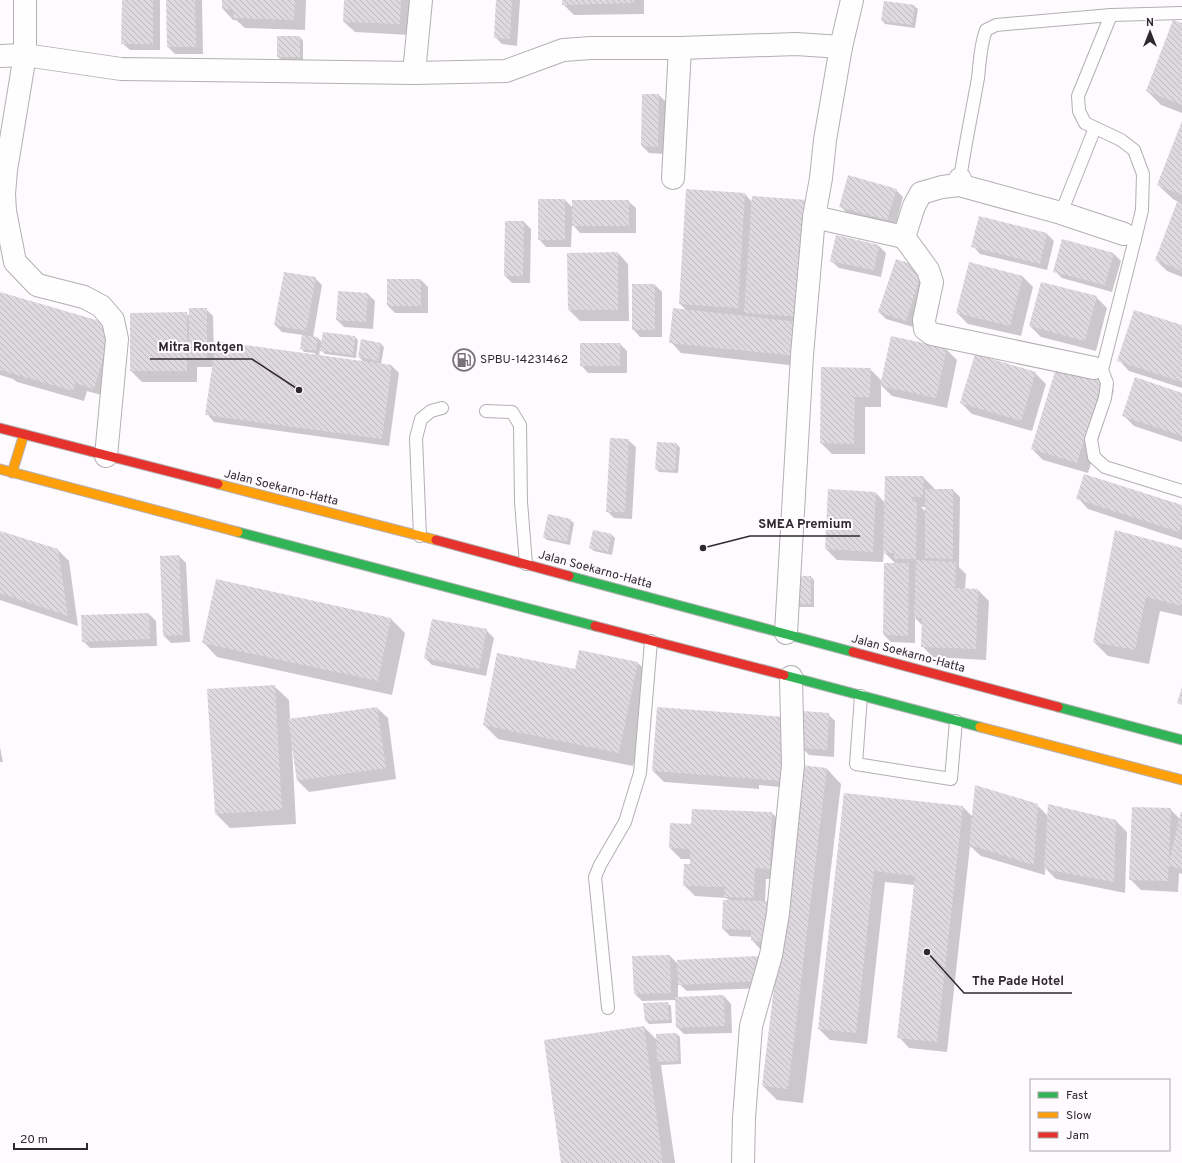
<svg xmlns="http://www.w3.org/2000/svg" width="1182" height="1163" font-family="Overpass,sans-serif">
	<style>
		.shadow { fill: #0003; fill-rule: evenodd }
		.building { fill: url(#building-back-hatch) }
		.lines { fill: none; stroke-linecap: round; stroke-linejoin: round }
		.lane-casing { stroke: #b3afb3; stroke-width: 14 }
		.street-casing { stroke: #b3afb3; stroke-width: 24 }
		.fast-casing { stroke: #b3afb3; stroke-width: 11 }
		.slow-casing { stroke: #b3afb3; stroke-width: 11 }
		.jam-casing { stroke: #b3afb3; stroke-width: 11 }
		.lane { stroke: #fffeff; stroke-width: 12 }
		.street { stroke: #fffeff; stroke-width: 22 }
		.fast { stroke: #30b455; stroke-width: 9 }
		.slow { stroke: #ff9f0a; stroke-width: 9 }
		.jam { stroke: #e5322d; stroke-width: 9 }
		.labels { text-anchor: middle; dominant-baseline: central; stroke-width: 4; stroke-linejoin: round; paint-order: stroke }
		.poi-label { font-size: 12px; fill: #302830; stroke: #fefafe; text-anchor: start }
		.street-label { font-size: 12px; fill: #302830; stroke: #fefafe }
		.leader { fill: none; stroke: #302830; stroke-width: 1.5 }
		.callout-dot { fill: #302830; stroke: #fefafe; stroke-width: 1.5 }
		.callout-label { font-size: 13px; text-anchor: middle; font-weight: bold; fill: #302830; stroke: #fefafe; stroke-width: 4; stroke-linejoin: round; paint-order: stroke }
	</style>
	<defs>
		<pattern id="building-back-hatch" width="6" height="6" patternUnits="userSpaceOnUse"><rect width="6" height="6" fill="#ded9de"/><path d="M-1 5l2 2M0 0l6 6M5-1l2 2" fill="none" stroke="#bfbabf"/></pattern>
	</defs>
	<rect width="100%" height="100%" fill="#fdfbfd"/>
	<g class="shadow">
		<polygon points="123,0 160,0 160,50 130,50 122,43"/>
		<polygon points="167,0 202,0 203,54 175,54 168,47"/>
		<polygon points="223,0 306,0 305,30 245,28 236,20 233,20 223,9"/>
		<polygon points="345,0 412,0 410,35 355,32 344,22"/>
		<polygon points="497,0 520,0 517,46 502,44 495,37"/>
		<polygon points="563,0 644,0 644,14 574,15 563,4"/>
		<polygon points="914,6 918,9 915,28 885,24 882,20"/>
		<polygon points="1182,24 1182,113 1161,105 1147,91"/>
		<polygon points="300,37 303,41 303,60 281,60 278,57"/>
		<polygon points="659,95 666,102 665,154 649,153 642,146"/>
		<polygon points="1182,123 1182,277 1167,271 1156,260 1178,202 1173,199 1158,185"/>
		<polygon points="896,190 903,197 895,227 847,213 840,206"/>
		<polygon points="745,194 752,202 807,201 806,367 681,353 671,342 687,311 680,304"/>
		<polygon points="565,200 573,208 628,201 636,208 636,233 580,233 572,224 571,247 546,247 539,239"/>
		<polygon points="980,217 1047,234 1054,241 1047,270 980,254 973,246"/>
		<polygon points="524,222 531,229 530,283 512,283 505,276"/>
		<polygon points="879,246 886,253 881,277 839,268 831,261"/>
		<polygon points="618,253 628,264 629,321 580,321 569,310 568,254"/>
		<polygon points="1114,254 1121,261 1112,292 1062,278 1055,271"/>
		<polygon points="896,260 930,276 913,327 886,319 879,312"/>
		<polygon points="1022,276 1033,287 1021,336 968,324 957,313"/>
		<polygon points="315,278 322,285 313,337 318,338 323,343 324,333 355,337 358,340 356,358 325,354 320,349 319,356 364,362 359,357 380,343 384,347 381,364 392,366 399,373 389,446 214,422 207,414 213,367 197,367 197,382 142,382 131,371 131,314 186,313 190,317 206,309 213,316 214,354 315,355 315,353 304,352 301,348 303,335 282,332 275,325"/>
		<polygon points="421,280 428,287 428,313 395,313 388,306"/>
		<polygon points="655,285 662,292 662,337 640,337 633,329"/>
		<polygon points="0,293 112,325 101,395 87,391 84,401 17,382 13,379 0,375"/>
		<polygon points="368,294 375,301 373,329 344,327 337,320"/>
		<polygon points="1096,297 1107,308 1096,351 1041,337 1030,326"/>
		<polygon points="1182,327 1182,388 1129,371 1119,360"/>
		<polygon points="620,344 627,351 627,373 588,373 581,365"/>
		<polygon points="946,349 957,360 947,408 892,396 881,385 881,407 865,407 865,454 832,454 821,443 870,369 882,381"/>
		<polygon points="1035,373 1046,384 1032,431 972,414 961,403"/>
		<polygon points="1103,380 1114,390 1088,473 1043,460 1032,449"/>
		<polygon points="1182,394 1182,442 1134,426 1123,415"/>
		<polygon points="628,440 636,447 632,519 614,518 607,511"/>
		<polygon points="677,444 680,448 678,473 659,472 656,469"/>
		<path d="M923,477L934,488V490H953L960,497L959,567L966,574L965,590H978L989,601L986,660L933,657L922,646L923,626L915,618V643L891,642L884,635L885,564H896L884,552L883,562L837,560L826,549L876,493L885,503ZM921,507H926V512Z"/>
		<polygon points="1078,498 1182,506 1182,540 1088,509"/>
		<polygon points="570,520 574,523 570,545 547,540 544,537"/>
		<polygon points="594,531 612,535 615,538 612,555 594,551 590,548"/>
		<polygon points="0,532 58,550 69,561 78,626 0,600"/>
		<polygon points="1182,549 1182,616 1160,611 1149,664 1108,656 1094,642"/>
		<polygon points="179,556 186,563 190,642 171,643 164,636"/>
		<polygon points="811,577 814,580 814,607 799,607 796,604"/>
		<polygon points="149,614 156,621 157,646 90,648 83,641"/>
		<polygon points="391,619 405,633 392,695 217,657 203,642"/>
		<polygon points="486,630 494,638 486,676 432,665 425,658"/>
		<polygon points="637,662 652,677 633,766 498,739 484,725"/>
		<polygon points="274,686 289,700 290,720 377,708 388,718 396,779 309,792 298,781 293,747 292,747 296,824 230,828 216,814"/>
		<polygon points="828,714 835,721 834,757 809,755 802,748"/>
		<polygon points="754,716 789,788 759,785 759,789 664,782 653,771"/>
		<polygon points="0,747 3,762 0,762"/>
		<polygon points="802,766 827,769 841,784 803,1103 777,1100 763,1086"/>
		<polygon points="844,794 963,807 973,817 1037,805 1048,816 1116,821 1127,832 1125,893 1056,879 1045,868 1045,875 981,856 970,846 947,1052 909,1048 899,1037 915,885 885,882 867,1044 830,1040 819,1029"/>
		<polygon points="1170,809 1181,820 1182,814 1182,874 1179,873 1178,892 1141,890 1130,879"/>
		<polygon points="693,810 772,813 783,824 781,879 766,879 765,902 775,948 759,948 752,940 752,937 730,936 723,929 730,901 726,898 695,896 684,885 691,865 691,859 681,859 670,848 692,825"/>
		<polygon points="670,956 678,964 758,957 765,964 766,988 687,991 678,983 678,998 724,996 731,1004 732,1033 684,1034 677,1027 676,1000 642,1001 635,994"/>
		<polygon points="667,1003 671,1006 672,1023 649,1024 646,1021"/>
		<polygon points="644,1027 657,1040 677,1034 680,1037 681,1064 661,1065 675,1163 562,1163"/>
	</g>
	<g class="building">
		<polygon points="122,0 153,0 153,44 121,44"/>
		<polygon points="166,0 195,0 196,47 167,47"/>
		<polygon points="222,0 295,0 294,20 233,18 234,10 222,9"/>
		<polygon points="344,0 401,0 400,24 343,22"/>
		<polygon points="496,0 512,0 510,39 494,38"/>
		<polygon points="562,0 634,0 634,3 562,5"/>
		<polygon points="884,1 915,5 912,25 881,21"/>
		<polygon points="1173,20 1182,23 1182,105 1146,91"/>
		<rect x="277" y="36" width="23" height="21"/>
		<polygon points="642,94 659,94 658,147 641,146"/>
		<polygon points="1182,121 1182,195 1157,185"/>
		<polygon points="848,175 897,189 887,220 839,207"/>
		<polygon points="686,189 745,193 738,308 679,304"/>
		<polygon points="752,196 808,200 800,317 744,313"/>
		<rect x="538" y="199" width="27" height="41"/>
		<rect x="572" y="200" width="57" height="26"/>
		<polygon points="1177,202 1182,203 1182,271 1155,260"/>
		<polygon points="979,216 1047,233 1040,264 971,247"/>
		<polygon points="505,221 524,221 523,276 504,276"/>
		<polygon points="836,235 879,245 874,270 830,261"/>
		<polygon points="1062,239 1114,253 1105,285 1053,272"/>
		<polygon points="618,252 618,310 568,310 567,253"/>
		<polygon points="896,259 923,268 906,321 878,312"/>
		<polygon points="969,262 1023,276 1010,326 956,313"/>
		<polygon points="284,272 316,277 306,331 274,325"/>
		<rect x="387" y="279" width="34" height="27"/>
		<polygon points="1041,282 1097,296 1085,341 1029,326"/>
		<rect x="632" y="284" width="23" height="46"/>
		<polygon points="338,291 368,293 366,322 336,320"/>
		<polygon points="0,292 113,325 94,389 75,383 73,391 0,370"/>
		<rect x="189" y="308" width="18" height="52"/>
		<polygon points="673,308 799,322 795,356 669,343"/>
		<polygon points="1134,310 1182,325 1182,382 1117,361"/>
		<polygon points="187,312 187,371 130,371 130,313"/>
		<polygon points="323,332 355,336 353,355 320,351"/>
		<polygon points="302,335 318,337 316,351 300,349"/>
		<polygon points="891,336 947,348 936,398 880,386"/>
		<polygon points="361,339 381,343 378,361 358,357"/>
		<polygon points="216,341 392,365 382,439 205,415"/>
		<rect x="580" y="343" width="40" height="23"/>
		<polygon points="975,354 1036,372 1021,421 960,403"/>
		<polygon points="1057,365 1103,379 1077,463 1031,449"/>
		<polygon points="821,367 871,368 870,397 855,397 854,444 820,443"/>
		<polygon points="1135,377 1182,393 1182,436 1122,416"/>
		<polygon points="610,438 629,439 625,512 606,512"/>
		<polygon points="657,442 677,443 675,471 655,469"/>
		<polygon points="1084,474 1182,505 1182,524 1179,532 1076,499"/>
		<polygon points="885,476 924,476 923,497 912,497 912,501 917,502 916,559 894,559 894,553 883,553"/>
		<polygon points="828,489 876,492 873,552 825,549"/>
		<polygon points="925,489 953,489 953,559 925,558"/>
		<polygon points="548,514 571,519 567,542 543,537"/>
		<polygon points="593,530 612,534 608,552 589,548"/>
		<polygon points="1115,530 1182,548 1182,606 1146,597 1135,650 1093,642"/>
		<polygon points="0,531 58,549 68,616 0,593"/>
		<polygon points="179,555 183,635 163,636 160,556"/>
		<polygon points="916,560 956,562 955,588 978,589 976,649 921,647 922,618 914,618"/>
		<polygon points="884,563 909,563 908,636 883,635"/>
		<polygon points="794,576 811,576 811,604 795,604"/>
		<polygon points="216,579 391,618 378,681 202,643"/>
		<polygon points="149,613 150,639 82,642 81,615"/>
		<polygon points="432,619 487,629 479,669 424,658"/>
		<polygon points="579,650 638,662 619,753 483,725 497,653 575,669"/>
		<polygon points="275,685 282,810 215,814 207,689"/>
		<polygon points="1182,687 1182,705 1177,703"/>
		<polygon points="377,707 386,768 297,781 288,719"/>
		<polygon points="657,707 786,717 782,781 652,771"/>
		<polygon points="803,711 829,713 827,750 801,748"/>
		<polygon points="801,765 827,768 788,1089 762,1086"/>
		<polygon points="975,785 1038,804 1034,865 969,845"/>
		<polygon points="844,793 963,806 937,1042 897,1038 915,876 874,871 856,1033 818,1029"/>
		<polygon points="1048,804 1116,820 1114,882 1044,869"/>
		<polygon points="1132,807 1171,808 1168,881 1129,880"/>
		<polygon points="692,809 772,812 770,869 755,868 754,898 724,897 725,887 683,886 684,864 690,864 690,849 669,848 670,823 691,824"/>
		<polygon points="1181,812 1182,812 1182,869 1168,866"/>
		<polygon points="723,900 770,901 768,942 751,941 751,930 722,929"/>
		<polygon points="670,955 671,993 634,994 632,956"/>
		<polygon points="758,956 760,981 678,985 677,960"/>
		<polygon points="724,995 725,1026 676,1028 675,997"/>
		<polygon points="668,1002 669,1020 645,1021 643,1003"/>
		<polygon points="644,1026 663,1163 561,1163 544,1040"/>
		<polygon points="677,1033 678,1061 657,1062 656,1034"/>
	</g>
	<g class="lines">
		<g class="lane-casing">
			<g id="lane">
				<polyline points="1111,15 1078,96 1079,111 1085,123 1121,140 1134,150 1143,174 1142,210 1135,239"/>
				<path d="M960,179C965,145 972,112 978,78C980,62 980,46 986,30L996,25L1111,15L1182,13"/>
				<polyline points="1061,213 1095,128"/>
				<polyline points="1124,234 1135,239 1102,370 1107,383 1105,398 1091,439 1094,457 1105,467 1182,491"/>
				<polyline points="486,411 512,412 520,425 521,502 526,564"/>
				<polyline points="420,536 416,438 421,419 431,411 442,408"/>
				<polyline points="861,696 856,764 951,779 956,721"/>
				<polyline points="608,1008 595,877 600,865 625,822 640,773 651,641"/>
			</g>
		</g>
		<g class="street-casing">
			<g id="street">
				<polyline points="25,0 25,55 6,170 4,194 5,211 15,262 37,285 84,297 101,306 113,320 117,339 106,456"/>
				<polyline points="0,56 25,55 121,69 414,73 506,71 563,50 591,48 680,48 796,44 841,47"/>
				<polyline points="414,73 421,0"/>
				<polyline points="673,178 680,48"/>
				<polyline points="960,179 959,185 942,187 921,193 914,206 904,237 928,270 932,282 924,320 925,329 932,334 1094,368"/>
				<polyline points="959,185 1061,213 1124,234"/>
				<polyline points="814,217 904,237"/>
				<polyline points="786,633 802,355 814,217 821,178 825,140 841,47 852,0"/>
				<polyline points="743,1163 744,1118 751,1026 771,955 778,913 793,765 791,677"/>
			</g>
		</g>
		<g class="fast-casing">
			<g id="fast">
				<polyline points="238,532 595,626"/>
				<polyline points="569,576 853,652"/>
				<polyline points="784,675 980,727"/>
				<polyline points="1058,707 1182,740"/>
			</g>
		</g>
		<g class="slow-casing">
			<g id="slow">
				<polyline points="0,469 238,532"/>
				<polyline points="12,473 24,434"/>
				<polyline points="218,484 436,540"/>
				<polyline points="980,727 1182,780"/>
			</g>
		</g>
		<g class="jam-casing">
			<g id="jam">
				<polyline points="0,428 218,484"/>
				<polyline points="436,540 569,576"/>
				<polyline points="595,626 784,675"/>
				<polyline points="853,652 1058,707"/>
			</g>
		</g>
		<use href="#lane" class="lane"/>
		<use href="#street" class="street"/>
		<use href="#fast" class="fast"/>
		<use href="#slow" class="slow"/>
		<use href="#jam" class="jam"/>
	</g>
	<defs>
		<g id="fuel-ring" transform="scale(1.15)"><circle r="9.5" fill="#fefafe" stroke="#787278" stroke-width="1.5"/><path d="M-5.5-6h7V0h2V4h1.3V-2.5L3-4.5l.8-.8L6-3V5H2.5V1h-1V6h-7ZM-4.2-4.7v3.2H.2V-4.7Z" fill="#787278"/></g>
	</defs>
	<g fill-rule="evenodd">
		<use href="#fuel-ring" x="464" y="360"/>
	</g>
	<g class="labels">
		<g class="poi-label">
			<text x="480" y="360">SPBU-14231462</text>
		</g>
		<g class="street-label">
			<text transform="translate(281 488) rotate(14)">Jalan Soekarno-Hatta</text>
			<text transform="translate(595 570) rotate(15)">Jalan Soekarno-Hatta</text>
			<text transform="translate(908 654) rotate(15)">Jalan Soekarno-Hatta</text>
		</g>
	</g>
	<path class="leader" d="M299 390L252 359H150M703 548L750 536H860M927 952L964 993H1072"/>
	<g class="callout-dot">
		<circle cx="299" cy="390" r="4"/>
		<circle cx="703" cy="548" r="4"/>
		<circle cx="927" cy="952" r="4"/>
	</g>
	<g class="callout-label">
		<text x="201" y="351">Mitra Rontgen</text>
		<text x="805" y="528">SMEA Premium</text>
		<text x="1018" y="985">The Pade Hotel</text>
	</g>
	<rect x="1030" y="1079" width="140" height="72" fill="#fefafe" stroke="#aca6ac"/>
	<rect x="1038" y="1092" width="20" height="6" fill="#30b455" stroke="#aca6ac"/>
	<text x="1066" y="1099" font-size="12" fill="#302830">Fast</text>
	<rect x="1038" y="1112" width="20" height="6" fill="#ff9f0a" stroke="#aca6ac"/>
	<text x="1066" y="1119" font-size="12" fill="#302830">Slow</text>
	<rect x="1038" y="1132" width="20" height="6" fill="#e5322d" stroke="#aca6ac"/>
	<text x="1066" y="1139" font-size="12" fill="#302830">Jam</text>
	<g transform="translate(1150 32)" stroke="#fefafe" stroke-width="3" paint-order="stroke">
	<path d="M0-3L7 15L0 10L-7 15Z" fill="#302830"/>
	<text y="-6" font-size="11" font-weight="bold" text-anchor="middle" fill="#302830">N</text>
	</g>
	<path d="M14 1143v6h73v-6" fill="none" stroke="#302830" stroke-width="2"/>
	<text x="20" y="1143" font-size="12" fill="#302830" stroke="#fefafe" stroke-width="3" paint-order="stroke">20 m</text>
</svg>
